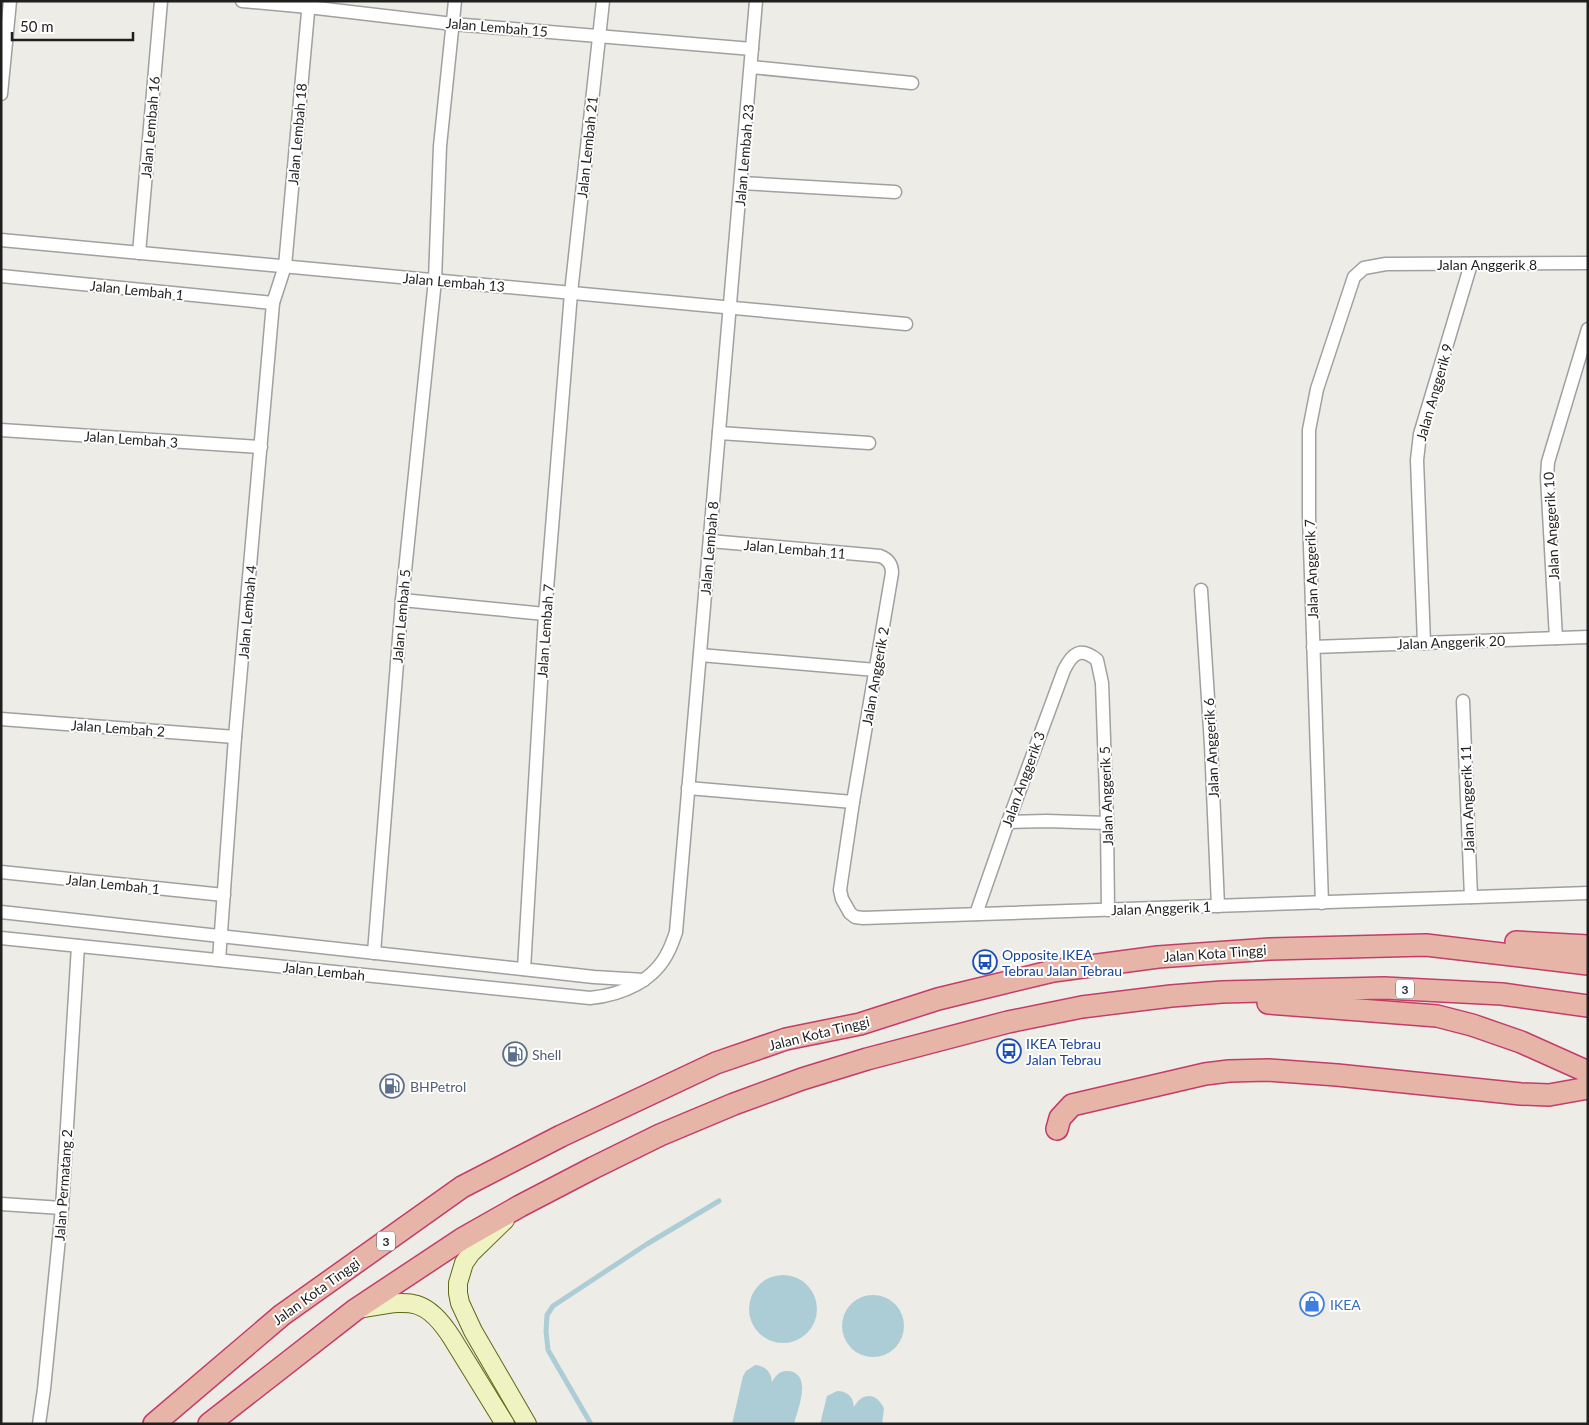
<svg xmlns="http://www.w3.org/2000/svg" width="1589" height="1425" font-family="Lato,sans-serif">
	<style>
		.water { fill: #adcdd6 }
		.lines { fill: none; stroke-linecap: round; stroke-linejoin: round }
		.stream { stroke: #adcdd6; stroke-width: 5 }
		.minor-casing { stroke: #a0a0a0; stroke-width: 15 }
		.secondary-casing { stroke: #5f6913; stroke-width: 20 }
		.trunk-casing { stroke: #c43c69; stroke-width: 24 }
		.minor { stroke: #fff; stroke-width: 12 }
		.secondary { stroke: #eff2c1; stroke-width: 18 }
		.trunk { stroke: #e6b5a7; stroke-width: 21 }
		.labels { text-anchor: middle; dominant-baseline: central; stroke-width: 4; stroke-linejoin: round; paint-order: stroke }
		.shield { fill: #fff; stroke: #626262; stroke-width: 1 }
		.shield-label { font-size: 12px; font-weight: bold; fill: #1f1f1f }
		.street-label { font-size: 14px; fill: #1f1f1f; stroke: #fff }
		.transit-label { font-size: 14px; fill: #164399; stroke: #fff; text-anchor: start }
		.service-label { font-size: 14px; fill: #4e5e75; stroke: #fff; text-anchor: start }
		.shop-label { font-size: 14px; fill: #366cbe; stroke: #fff; text-anchor: start }
	</style>
	<rect width="100%" height="100%" fill="#eeece6"/>
	<g class="water">
		<circle cx="783" cy="1309" r="34"/>
		<circle cx="873" cy="1326" r="31"/>
		<path d="M755,1365C765,1366 771,1371 772,1382C775,1376 780,1370 788,1371C813,1373 798,1409 794,1424H732L743,1376L746,1371Z"/>
		<path d="M837,1391C847,1391 853,1396 854,1407C862,1391 878,1393 884,1409L882,1424H820L827,1396Z"/>
	</g>
	<g class="lines">
		<polyline class="stream" points="591,1424 548,1350 546,1331 547,1315 553,1306 647,1244 719,1201"/>
		<g class="minor-casing">
			<g id="minor">
				<polyline points="242,1 308,7 453,24 752,49"/>
				<polyline points="751,67 912,83"/>
				<polyline points="1,94 10,1"/>
				<polyline points="741,183 895,192"/>
				<polyline points="1,240 906,324"/>
				<polyline points="139,253 161,1"/>
				<polyline points="1,276 273,303"/>
				<polyline points="1,430 261,447"/>
				<polyline points="719,433 869,443"/>
				<path d="M710,541L880,556C888,559 892,564 892,573L853,802L840,890L842,899L850,913L855,917L863,918L1588,893"/>
				<polyline points="1201,590 1211,745 1218,906"/>
				<polyline points="402,600 545,614"/>
				<polyline points="1556,638 1547,477 1548,462 1588,329"/>
				<polyline points="1424,643 1417,460 1420,434 1471,264"/>
				<polyline points="1313,647 1588,637"/>
				<polyline points="700,655 876,670"/>
				<polyline points="1463,701 1471,897"/>
				<polyline points="1,719 235,737"/>
				<polyline points="688,788 853,802"/>
				<polyline points="1008,822 1047,821 1107,823"/>
				<polyline points="1,872 224,895"/>
				<polyline points="1322,903 1309,516 1309,430 1317,389 1354,277 1364,268 1386,264 1588,263"/>
				<polyline points="1,912 594,977 644,980"/>
				<path d="M976,914L1008,822L1064,670C1072,654 1080,646 1097,660L1102,683L1107,823L1108,910"/>
				<path d="M1,938L590,998C622,995 655,981 669,950C672,944 674,938 676,932L756,1"/>
				<polyline points="374,953 402,600 435,280 440,146 455,1"/>
				<polyline points="219,960 235,737 273,303 285,266 309,1"/>
				<polyline points="524,969 545,614 571,293 603,1"/>
				<polyline points="1,1204 62,1208"/>
				<polyline points="39,1424 44,1389 62,1208 78,946"/>
			</g>
		</g>
		<g class="secondary-casing">
			<g id="secondary">
				<polyline points="505,1220 471,1253 464,1263 458,1283 458,1293 460,1303 473,1331 527,1424"/>
				<path d="M358,1309C405,1302 423,1292 452,1338L505,1424"/>
			</g>
		</g>
		<g class="trunk-casing">
			<g id="trunk">
				<polyline points="1516,942 1588,946"/>
				<polyline points="1268,1003 1437,1016 1472,1025 1521,1042 1588,1072"/>
				<polyline points="1057,1129 1060,1118 1072,1105 1205,1074 1229,1071 1268,1070 1337,1075 1521,1094 1549,1095 1588,1088"/>
				<polyline points="154,1424 282,1315 462,1187 561,1136 716,1063 786,1039 860,1024 938,999 1053,971 1158,957 1270,949 1426,945 1588,964"/>
				<polyline points="209,1424 355,1310 462,1239 520,1206 593,1168 660,1135 734,1104 802,1079 867,1059 1008,1022 1082,1007 1171,996 1222,992 1384,988 1502,994 1588,1006"/>
			</g>
		</g>
		<use href="#minor" class="minor"/>
		<use href="#secondary" class="secondary"/>
		<use href="#trunk" class="trunk"/>
	</g>
	<defs>
		<g id="bus-ring" transform="scale(1.25)"><circle r="9.5" fill="#fff" stroke="#1a4fb4" stroke-width="1.5"/><path d="M-5-6H5V4H4V6H2V4H-2V6H-4V4H-5ZM-3.5-4V0h7V-4ZM-3.5 1.2v1.5H-2V1.2ZM2 1.2v1.5H3.5V1.2Z" fill="#1a4fb4"/></g>
		<g id="fuel-ring" transform="scale(1.25)"><circle r="9.5" fill="#fff" stroke="#5c6f8a" stroke-width="1.5"/><path d="M-5.5-6h7V0h2V4h1.3V-2.5L3-4.5l.8-.8L6-3V5H2.5V1h-1V6h-7ZM-4.2-4.7v3.2H.2V-4.7Z" fill="#5c6f8a"/></g>
		<g id="shop-ring" transform="scale(1.25)"><circle r="9.5" fill="#fff" stroke="#3f7fe0" stroke-width="1.5"/><path d="M-5-2.5h2.3a2.7 3.5 0 0 1 5.4 0H5L5.5 6h-11ZM-1.5-2.5h3a1.5 2.3 0 0 0-3 0Z" fill="#3f7fe0"/></g>
	</defs>
	<g fill-rule="evenodd">
		<use href="#bus-ring" x="985" y="962"/>
		<use href="#bus-ring" x="1009" y="1051"/>
		<use href="#fuel-ring" x="515" y="1054"/>
		<use href="#fuel-ring" x="392" y="1086"/>
		<use href="#shop-ring" x="1312" y="1304"/>
	</g>
	<g class="labels">
		<g class="shield">
			<rect x="1396" y="979.5" width="18" height="19" rx="4"/>
			<rect x="377" y="1231.5" width="18" height="19" rx="4"/>
		</g>
		<g class="shield-label">
			<text x="1405" y="989">3</text>
			<text x="386" y="1241">3</text>
		</g>
		<g class="street-label">
			<text transform="translate(497 27) rotate(5)">Jalan Lembah 15</text>
			<text transform="translate(150 127) rotate(-85)">Jalan Lembah 16</text>
			<text transform="translate(297 134) rotate(-85)">Jalan Lembah 18</text>
			<text transform="translate(587 147) rotate(-84)">Jalan Lembah 21</text>
			<text transform="translate(744 155) rotate(-85)">Jalan Lembah 23</text>
			<text x="1487" y="264">Jalan Anggerik 8</text>
			<text transform="translate(454 282) rotate(5)">Jalan Lembah 13</text>
			<text transform="translate(137 290) rotate(6)">Jalan Lembah 1</text>
			<text transform="translate(1434 392) rotate(-74)">Jalan Anggerik 9</text>
			<text transform="translate(131 439) rotate(4)">Jalan Lembah 3</text>
			<text transform="translate(1551 526) rotate(-93)">Jalan Anggerik 10</text>
			<text transform="translate(709 548) rotate(-85)">Jalan Lembah 8</text>
			<text transform="translate(795 549) rotate(5)">Jalan Lembah 11</text>
			<text transform="translate(1311 569) rotate(-92)">Jalan Anggerik 7</text>
			<text transform="translate(247 612) rotate(-85)">Jalan Lembah 4</text>
			<text transform="translate(401 616) rotate(-85)">Jalan Lembah 5</text>
			<text transform="translate(545 631) rotate(-86)">Jalan Lembah 7</text>
			<text transform="translate(1451 642) rotate(-2)">Jalan Anggerik 20</text>
			<text transform="translate(875 676) rotate(-80)">Jalan Anggerik 2</text>
			<text transform="translate(118 728) rotate(4)">Jalan Lembah 2</text>
			<text transform="translate(1211 748) rotate(-93)">Jalan Anggerik 6</text>
			<text transform="translate(1023 779) rotate(-70)">Jalan Anggerik 3</text>
			<text transform="translate(1106 796) rotate(-92)">Jalan Anggerik 5</text>
			<text transform="translate(1467 799) rotate(-92)">Jalan Anggerik 11</text>
			<text transform="translate(113 884) rotate(6)">Jalan Lembah 1</text>
			<text transform="translate(1161 908) rotate(-2)">Jalan Anggerik 1</text>
			<text transform="translate(1215 953) rotate(-4)">Jalan Kota Tinggi</text>
			<text transform="translate(324 971) rotate(6)">Jalan Lembah</text>
			<text transform="translate(819 1033) rotate(-14)">Jalan Kota Tinggi</text>
			<text transform="translate(63 1185) rotate(-86)">Jalan Permatang 2</text>
			<text transform="translate(316 1291) rotate(-36)">Jalan Kota Tinggi</text>
		</g>
		<g class="transit-label">
			<text x="1002" y="954">Opposite IKEA<tspan x="1002" dy="16">Tebrau Jalan Tebrau</tspan></text>
			<text x="1026" y="1043">IKEA Tebrau<tspan x="1026" dy="16">Jalan Tebrau</tspan></text>
		</g>
		<g class="service-label">
			<text x="532" y="1054">Shell</text>
			<text x="410" y="1086">BHPetrol</text>
		</g>
		<g class="shop-label">
			<text x="1330" y="1304">IKEA</text>
		</g>
	</g>
	<rect width="1589" height="1425" fill="none" stroke="#1f1f1f" stroke-width="5"/>
	<path d="M12 32v8h121v-8" fill="none" stroke="#1f1f1f" stroke-width="2.5"/>
	<text x="20" y="32" font-size="15" fill="#1f1f1f" stroke="#ffffff" stroke-width="4" paint-order="stroke">50 m</text>
</svg>
